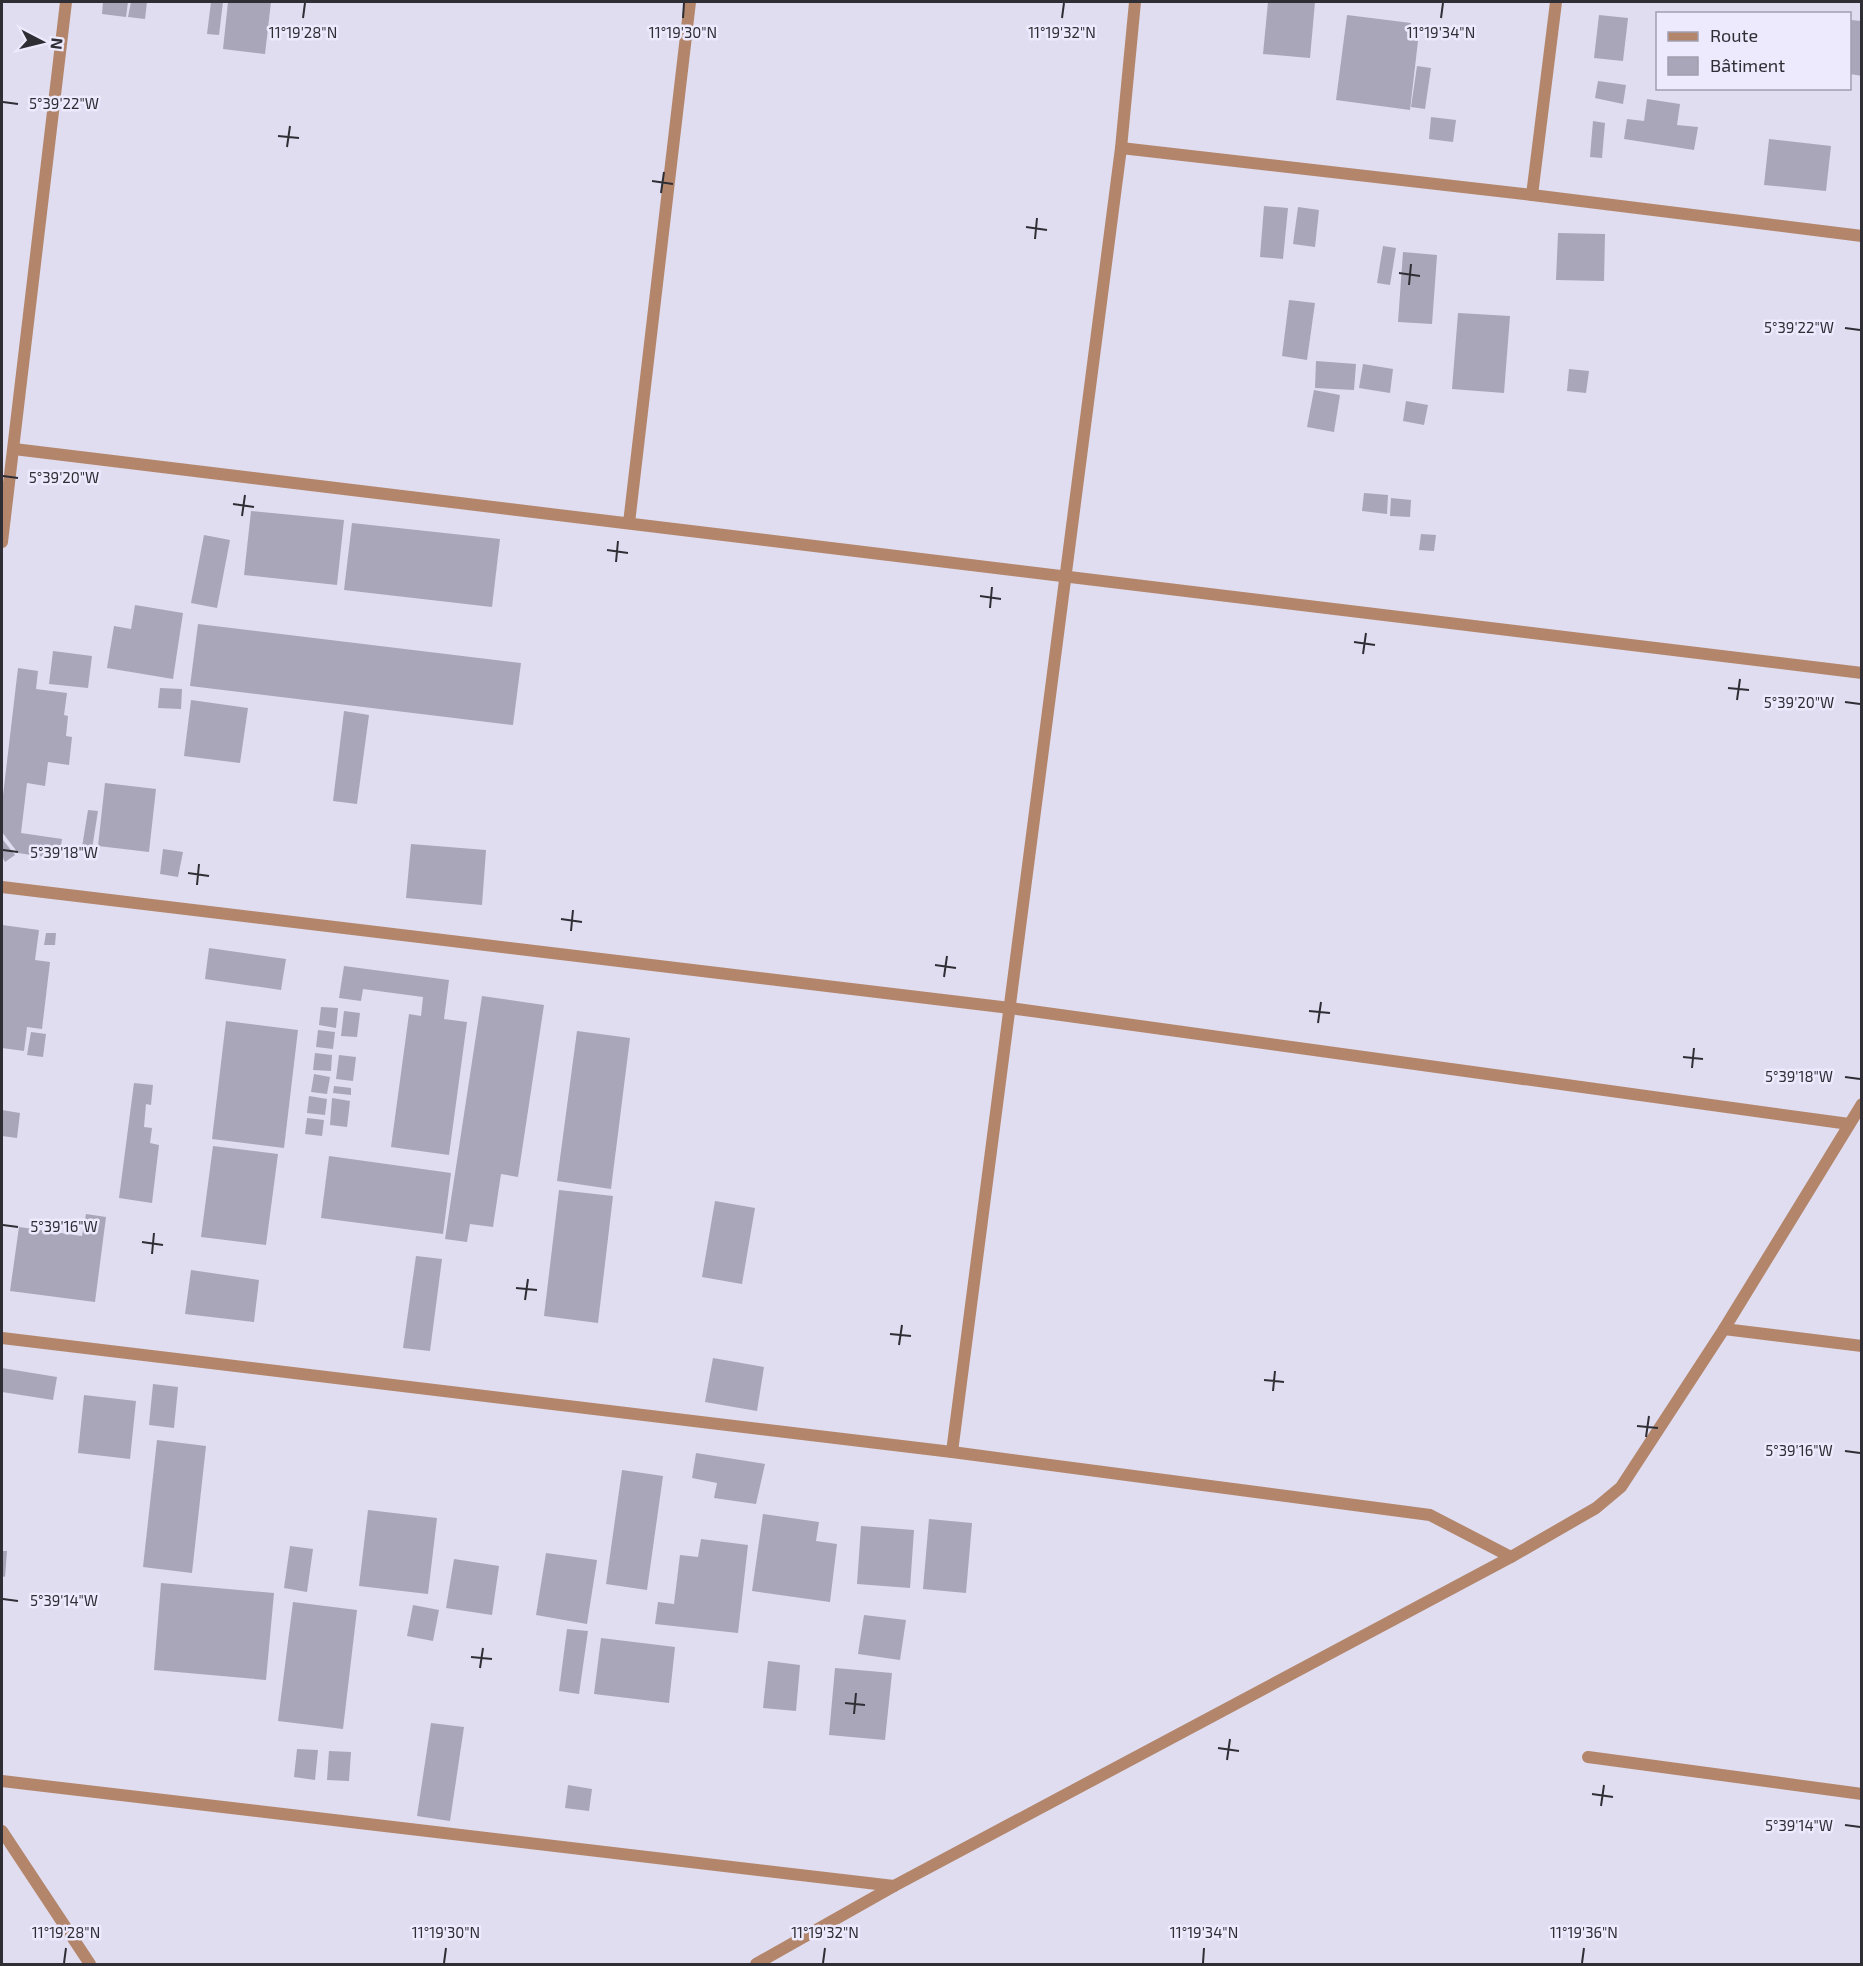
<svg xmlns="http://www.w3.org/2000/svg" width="1863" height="1966" font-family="'Exo 2',sans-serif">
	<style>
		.building { fill: #a8a6b8 }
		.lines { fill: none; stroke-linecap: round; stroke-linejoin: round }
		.street { stroke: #b3866c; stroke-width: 12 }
		.ticks { fill: none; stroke: #2f2e35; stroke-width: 2 }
		.ticks-label { font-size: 15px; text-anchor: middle; fill: #2f2e35; stroke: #edeafe; stroke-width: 5; stroke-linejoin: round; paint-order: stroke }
	</style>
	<rect width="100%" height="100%" fill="#e0ddf0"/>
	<g class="building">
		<polygon points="103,2 128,2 126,17 102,14"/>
		<polygon points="131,2 147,2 145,19 128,17"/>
		<polygon points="211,2 223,2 219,35 207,34"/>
		<polygon points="228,2 271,2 265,54 223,49"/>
		<polygon points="1268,2 1315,2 1310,58 1263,54"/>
		<polygon points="1347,15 1411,23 1409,40 1418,41 1410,110 1336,100"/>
		<polygon points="1599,15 1628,18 1623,61 1594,58"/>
		<polygon points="1851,20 1862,21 1862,76 1850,74"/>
		<polygon points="1417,66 1431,68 1425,109 1411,107"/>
		<polygon points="1598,81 1626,85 1623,104 1595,98"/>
		<polygon points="1647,99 1680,104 1677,125 1698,127 1694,150 1624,139 1627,119 1644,121"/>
		<polygon points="1431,117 1456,120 1453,142 1429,139"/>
		<polygon points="1593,121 1605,123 1602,158 1590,157"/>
		<polygon points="1769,139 1831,146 1826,191 1764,185"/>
		<polygon points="1264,206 1288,208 1283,259 1260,257"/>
		<polygon points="1298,207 1319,210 1315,247 1293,244"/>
		<polygon points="1558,233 1605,234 1604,281 1556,280"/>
		<polygon points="1383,246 1396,248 1390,285 1377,283"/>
		<polygon points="1403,252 1437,255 1432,324 1398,322"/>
		<polygon points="1289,300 1315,303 1307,360 1282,356"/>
		<polygon points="1458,313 1510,316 1504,393 1452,389"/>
		<polygon points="1316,361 1356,364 1354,390 1315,388"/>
		<polygon points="1363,364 1393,369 1390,393 1359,388"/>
		<polygon points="1569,369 1589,371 1586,393 1567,391"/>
		<polygon points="1314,390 1340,395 1334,432 1307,427"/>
		<polygon points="1406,401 1428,405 1424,425 1403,421"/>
		<polygon points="1364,493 1388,495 1387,514 1362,511"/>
		<polygon points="1391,498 1411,500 1410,517 1390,516"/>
		<polygon points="251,511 344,520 337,585 244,575"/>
		<polygon points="352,523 500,539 492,607 344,590"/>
		<polygon points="1421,534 1436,535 1434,551 1419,550"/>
		<polygon points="204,535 230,540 217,608 191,603"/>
		<polygon points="135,605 183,613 173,679 107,668 114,626 131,629"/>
		<polygon points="198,624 521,663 513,725 190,686"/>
		<polygon points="53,651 92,656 88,688 49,684"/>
		<polygon points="18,668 38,671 36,689 67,693 64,715 68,716 66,736 72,737 69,765 48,762 45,786 27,783 21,833 62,839 59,859 18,853 2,832 2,804"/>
		<polygon points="160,688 182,689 181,709 158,708"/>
		<polygon points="191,700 248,708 240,763 184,756"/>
		<polygon points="344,711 369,715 357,804 333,801"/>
		<polygon points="105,783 156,789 149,852 98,846"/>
		<polygon points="88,810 98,811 92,849 82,847"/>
		<polygon points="3,840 15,855 5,862 2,856 2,842"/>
		<polygon points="411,844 486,850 482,905 406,898"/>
		<polygon points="163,849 183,852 178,877 160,874"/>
		<polygon points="2,925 39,930 35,960 50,962 42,1029 27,1027 24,1051 2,1048"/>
		<polygon points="46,933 56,933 55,945 44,945"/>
		<polygon points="209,948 286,959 281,990 205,979"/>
		<polygon points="344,966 449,980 444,1019 467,1022 449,1155 391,1147 409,1014 421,1016 423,997 363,989 361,1001 339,998"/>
		<polygon points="482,996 544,1005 518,1177 501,1174 493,1227 470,1224 467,1242 445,1239"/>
		<polygon points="321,1007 338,1008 336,1028 319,1025"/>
		<polygon points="344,1011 360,1013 357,1037 341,1036"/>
		<polygon points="226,1021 298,1030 284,1148 212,1139"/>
		<polygon points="318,1030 335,1032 333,1049 316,1047"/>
		<polygon points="577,1031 630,1038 611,1189 557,1181"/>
		<polygon points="31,1032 46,1034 43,1057 27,1055"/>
		<polygon points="315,1053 332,1055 331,1071 313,1070"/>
		<polygon points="339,1055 356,1057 353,1081 336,1079"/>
		<polygon points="314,1074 330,1077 327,1094 311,1092"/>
		<polygon points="134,1083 153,1085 151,1105 146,1104 144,1127 152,1128 150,1143 159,1145 152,1203 119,1198"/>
		<polygon points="334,1086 351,1088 351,1095 333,1093"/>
		<polygon points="309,1096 327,1099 325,1115 307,1113"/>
		<polygon points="332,1098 350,1101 347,1127 330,1125"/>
		<polygon points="2,1110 20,1113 17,1138 2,1136"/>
		<polygon points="307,1118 324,1120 322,1136 305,1134"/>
		<polygon points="213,1146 278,1154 266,1245 201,1237"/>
		<polygon points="329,1156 451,1173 443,1234 321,1218"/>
		<polygon points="559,1190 613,1196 598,1323 544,1316"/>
		<polygon points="715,1201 755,1208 742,1284 702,1277"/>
		<polygon points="86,1214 106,1217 95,1302 10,1291 19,1227 82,1236"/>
		<polygon points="416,1256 442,1259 430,1351 403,1348"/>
		<polygon points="191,1270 259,1280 254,1322 185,1314"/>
		<polygon points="713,1358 764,1367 757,1411 705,1402"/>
		<polygon points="2,1368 57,1377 53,1400 2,1392"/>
		<polygon points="153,1384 178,1387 174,1428 149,1425"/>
		<polygon points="84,1395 136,1401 130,1459 78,1453"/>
		<polygon points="157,1440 206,1446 192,1573 143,1567"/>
		<polygon points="696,1453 765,1464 756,1504 714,1498 717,1483 692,1478"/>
		<polygon points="622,1470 663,1476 647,1590 606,1584"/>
		<polygon points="368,1510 437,1518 428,1594 359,1586"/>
		<polygon points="763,1514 819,1522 816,1541 837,1544 830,1602 752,1591"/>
		<polygon points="929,1519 972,1523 966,1593 923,1589"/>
		<polygon points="861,1526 914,1530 910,1588 857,1584"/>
		<polygon points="701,1539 748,1545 738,1633 655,1624 658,1602 674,1604 680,1555 698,1557"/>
		<polygon points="290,1546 313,1549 307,1592 284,1588"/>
		<polygon points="2,1551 7,1551 5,1577 2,1576"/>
		<polygon points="546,1553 597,1560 587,1624 536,1615"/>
		<polygon points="454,1559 499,1566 492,1615 446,1608"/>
		<polygon points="161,1583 274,1593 266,1680 154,1670"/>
		<polygon points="293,1602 357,1610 343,1729 278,1721"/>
		<polygon points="413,1605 439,1610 433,1641 407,1636"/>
		<polygon points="864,1615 906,1620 900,1660 858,1654"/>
		<polygon points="567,1629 588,1631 579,1694 559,1691"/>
		<polygon points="601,1638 675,1647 669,1703 594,1694"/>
		<polygon points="768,1661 800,1665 796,1711 763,1708"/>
		<polygon points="835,1668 892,1673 885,1740 829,1735"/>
		<polygon points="431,1723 464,1727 450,1821 417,1816"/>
		<polygon points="297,1749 318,1750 315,1780 294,1777"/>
		<polygon points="329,1751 351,1752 349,1781 327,1780"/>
		<polygon points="568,1785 592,1789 589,1811 565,1808"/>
	</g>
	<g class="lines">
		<g class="street">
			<polyline points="1121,148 1532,195 1862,236"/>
			<polyline points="1532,195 1556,2"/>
			<polyline points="14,449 1862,673"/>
			<polyline points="629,523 690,2"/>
			<polyline points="2,542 66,2"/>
			<polyline points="2,887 1010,1008 1849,1124"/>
			<polyline points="1724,1329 1862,1346"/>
			<polyline points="2,1338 952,1452 1430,1515 1511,1557"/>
			<polyline points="952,1452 1121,148 1135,2"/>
			<polyline points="1588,1757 1862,1794"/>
			<polyline points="2,1781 894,1886"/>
			<polyline points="2,1831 90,1964"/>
			<polyline points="756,1964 894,1886 1511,1557 1596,1508 1621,1487 1724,1329 1862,1104"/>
		</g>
	</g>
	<path class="ticks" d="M303,18L305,3M683,18L684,3M1062,18L1064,3M1441,18L1443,3M3,102L18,104M278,136L299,138M287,147L290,126M652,181L673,184M661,193L664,172M1026,227L1047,230M1035,239L1037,218M1399,273L1420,276M1409,285L1411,264M1845,328L1860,330M3,476L18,478M233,504L254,507M242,516L245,495M607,550L628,553M616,562L618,541M980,596L1001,599M990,608L992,587M1354,642L1375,645M1363,654L1366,633M1728,688L1749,690M1737,700L1740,679M1845,702L1860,704M3,850L18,852M188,873L209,876M197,885L199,864M561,919L582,922M571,931L573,910M935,965L956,968M944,977L947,956M1309,1011L1330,1013M1318,1023L1321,1002M1683,1057L1703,1059M1692,1068L1694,1048M1845,1077L1860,1079M3,1225L18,1227M142,1242L163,1245M152,1254L154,1233M516,1288L537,1290M525,1300L528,1279M890,1334L911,1336M899,1345L902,1325M1264,1380L1284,1382M1273,1391L1275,1371M1637,1426L1658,1428M1646,1437L1649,1416M1845,1451L1860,1453M3,1599L18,1601M471,1657L492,1659M480,1668L483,1648M845,1703L865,1705M854,1714L856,1693M1218,1748L1239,1751M1227,1760L1230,1739M1592,1794L1613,1797M1601,1806L1604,1785M1845,1825L1860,1827M64,1963L66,1948M444,1963L446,1948M823,1963L825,1948M1203,1963L1204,1948M1582,1963L1584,1948"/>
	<g class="ticks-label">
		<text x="303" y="38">11°19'28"N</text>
		<text x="683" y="38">11°19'30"N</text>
		<text x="1062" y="38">11°19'32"N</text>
		<text x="1441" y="38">11°19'34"N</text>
		<text x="64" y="109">5°39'22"W</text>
		<text x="1799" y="333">5°39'22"W</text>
		<text x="64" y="483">5°39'20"W</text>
		<text x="1799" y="708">5°39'20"W</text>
		<text x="64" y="858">5°39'18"W</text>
		<text x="1799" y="1082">5°39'18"W</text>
		<text x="64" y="1232">5°39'16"W</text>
		<text x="1799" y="1456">5°39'16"W</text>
		<text x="64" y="1606">5°39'14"W</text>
		<text x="1799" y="1831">5°39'14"W</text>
		<text x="66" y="1938">11°19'28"N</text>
		<text x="446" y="1938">11°19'30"N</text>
		<text x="825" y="1938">11°19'32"N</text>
		<text x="1204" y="1938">11°19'34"N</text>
		<text x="1584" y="1938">11°19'36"N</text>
	</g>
	<rect width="1863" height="1966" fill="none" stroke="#2f2e35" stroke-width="6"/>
	<rect x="1656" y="12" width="195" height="78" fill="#edeafe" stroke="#a19fae" stroke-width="1.5"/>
	<rect x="1668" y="32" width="30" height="9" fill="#b3866c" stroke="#a19fae" stroke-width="1.5"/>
	<text x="1710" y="42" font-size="18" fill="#2f2e35">Route</text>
	<rect x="1668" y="57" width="30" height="18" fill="#a8a6b8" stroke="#a19fae" stroke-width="1.5"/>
	<text x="1710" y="72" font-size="18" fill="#2f2e35">Bâtiment</text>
	<g transform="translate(42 42) rotate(97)" stroke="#edeafe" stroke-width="4.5" paint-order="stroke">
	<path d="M0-4.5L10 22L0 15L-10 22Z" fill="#2f2e35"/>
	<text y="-9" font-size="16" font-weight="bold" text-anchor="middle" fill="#2f2e35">N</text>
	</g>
</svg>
